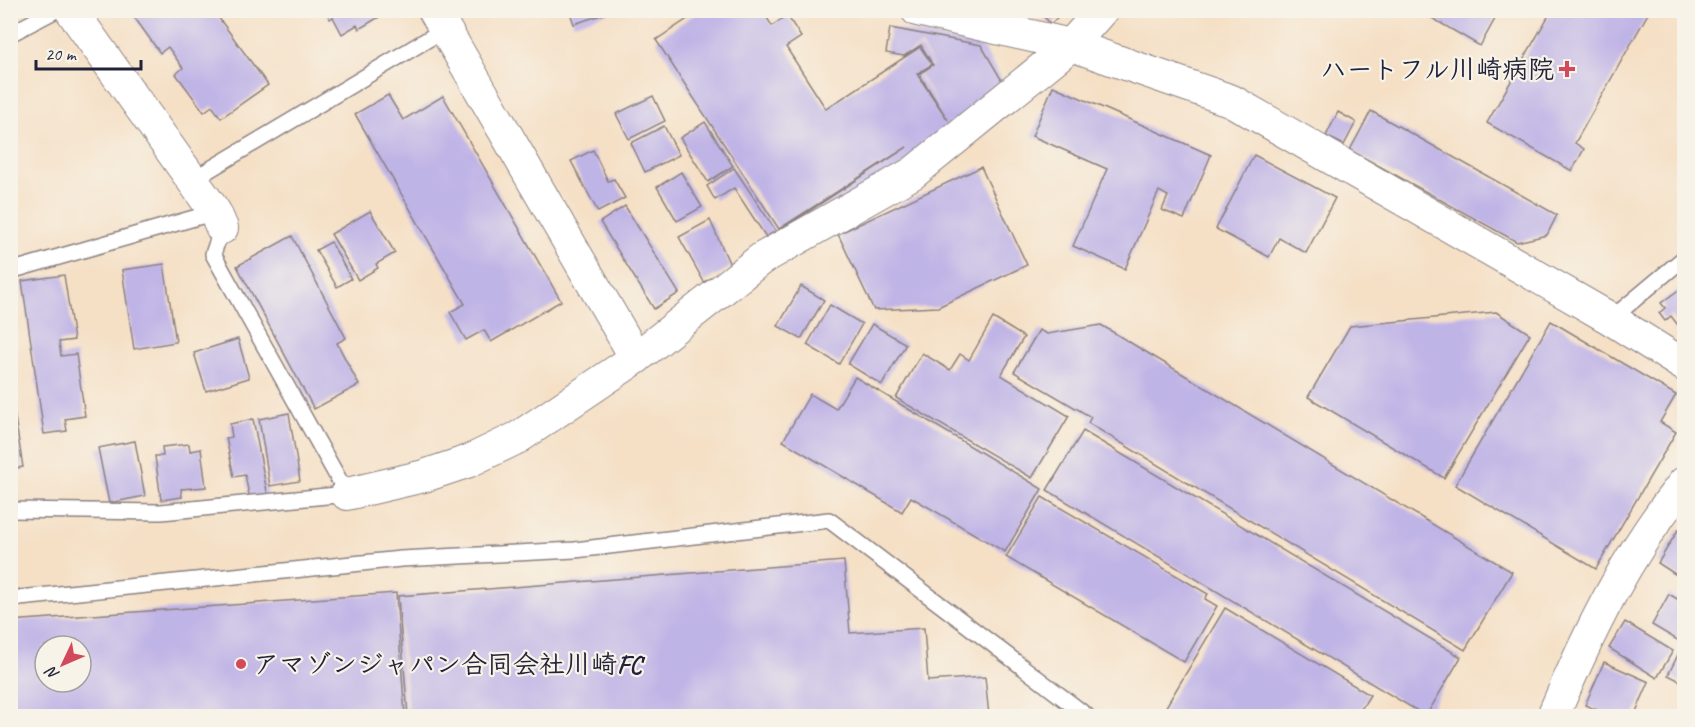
<svg xmlns="http://www.w3.org/2000/svg" width="1695" height="727" font-family="Caveat,'Klee One',sans-serif">
	<style>
		.building { fill: #bfb4e6; fill-rule: evenodd }
		.lines { fill: none; stroke-linecap: round; stroke-linejoin: round }
		.lane-casing { stroke: #8c8180; stroke-width: 18 }
		.street-casing { stroke: #8c8180; stroke-width: 34 }
		.lane { stroke: #fff; stroke-width: 15 }
		.street { stroke: #fff; stroke-width: 32 }
		.poi-dot { fill: #d1495b; stroke: #f7f3e8; stroke-width: 2 }
		.labels { text-anchor: middle; dominant-baseline: central; stroke-width: 4.5; stroke-linejoin: round; paint-order: stroke }
		.poi-label { font-size: 26px; font-weight: bold; fill: #22223b; stroke: #f7f3e8; text-anchor: end }
	</style>
	<rect width="100%" height="100%" fill="#f7f3e8"/>
	<filter id="ink" filterUnits="userSpaceOnUse"><feTurbulence type="fractalNoise" baseFrequency=".0167" numOctaves="2"/><feDisplacementMap in="SourceGraphic" scale="12" xChannelSelector="R" yChannelSelector="G"/><feConvolveMatrix kernelMatrix="1 2 1 2 8 2 1 2 1" color-interpolation-filters="sRGB"/></filter>
	<filter id="wash" filterUnits="userSpaceOnUse"><feTurbulence type="fractalNoise" baseFrequency=".008" numOctaves="4" result="noise"/><feDisplacementMap in="SourceGraphic" scale="24" xChannelSelector="R" yChannelSelector="G"/><feGaussianBlur stdDeviation="1.35" result="paint"/><feColorMatrix in="noise" values="0 0 0 0 0 0 0 0 0 0 0 0 0 0 0 0 0 1.4 0 .05"/><feComposite in="paint" operator="in"/></filter>
	<g filter="url(#wash)">
		<rect width="100%" height="100%" fill="#f5e0c6"/>
		<g id="blocks">
			<g class="building">
				<polygon points="136,10 213,10 268,85 221,118 212,106 204,112 176,74 183,68 168,47 160,53 132,14"/>
				<polygon points="325,10 391,10 359,29 357,25 342,34 333,17 330,19"/>
				<polygon points="569,10 613,10 613,11 574,24"/>
				<polygon points="701,10 762,10 772,26 787,15 801,37 786,47 826,109 920,47 932,64 917,74 948,120 919,74 933,65 921,45 904,56 886,53 890,28 981,45 1007,89 907,167 783,235 780,230 907,147 779,229 656,40"/>
				<polygon points="1037,10 1064,10 1051,24"/>
				<polygon points="1418,10 1500,10 1480,46"/>
				<polygon points="1541,10 1650,10 1575,143 1584,149 1572,171 1487,123 1549,15"/>
				<polygon points="1053,86 1211,155 1184,219 1162,210 1168,196 1159,191 1125,269 1073,246 1107,169 1032,136"/>
				<polygon points="388,95 403,120 443,96 561,301 491,342 484,330 466,340 450,312 465,304 355,114"/>
				<polygon points="653,96 665,121 629,139 616,114"/>
				<polygon points="1371,111 1557,215 1547,235 1517,242 1350,150"/>
				<polygon points="1338,112 1356,122 1344,145 1326,136"/>
				<polygon points="705,122 733,166 708,182 680,138"/>
				<polygon points="664,126 679,155 645,172 631,143"/>
				<polygon points="593,150 608,181 614,179 625,198 598,212 571,161"/>
				<polygon points="1254,155 1335,198 1306,253 1279,238 1269,257 1216,229"/>
				<polygon points="981,167 1027,265 938,307 874,310 838,234"/>
				<polygon points="734,168 776,231 766,237 734,188 715,200 707,186"/>
				<polygon points="681,172 702,207 677,221 657,187"/>
				<polygon points="625,206 679,293 654,309 600,222"/>
				<polygon points="370,211 395,253 376,264 378,268 358,280 331,234"/>
				<polygon points="710,220 731,267 704,282 679,237"/>
				<polygon points="292,236 346,338 337,343 359,385 314,409 237,266"/>
				<polygon points="331,242 351,279 337,287 316,250"/>
				<polygon points="164,264 176,342 134,349 122,270"/>
				<polygon points="64,275 74,340 59,342 61,356 76,354 85,416 65,419 67,431 44,434 22,281"/>
				<polygon points="801,286 824,300 801,339 778,326"/>
				<polygon points="1681,288 1684,292 1684,326 1681,329 1671,316 1665,321 1659,313 1665,308 1661,303"/>
				<polygon points="830,305 862,324 839,364 807,345"/>
				<polygon points="1496,312 1530,334 1444,478 1308,397 1350,326"/>
				<polygon points="993,318 1024,337 1001,375 1069,416 1032,478 896,398 922,353 950,370 960,354 969,360"/>
				<polygon points="1551,321 1676,395 1660,422 1676,432 1596,569 1455,485"/>
				<polygon points="872,324 906,344 882,385 848,364"/>
				<polygon points="1101,325 1512,572 1465,650 1088,423 1091,417 1014,372 1039,330 1047,334"/>
				<polygon points="238,339 249,378 206,391 194,353"/>
				<polygon points="855,377 1042,489 1005,552 911,497 902,512 783,441 810,394 836,409"/>
				<polygon points="10,386 23,467 10,469"/>
				<polygon points="289,413 300,481 270,486 259,419"/>
				<polygon points="253,419 268,497 250,500 245,475 234,477 226,438 232,437 230,424"/>
				<polygon points="1083,431 1461,657 1426,716 1047,490"/>
				<polygon points="135,441 145,496 109,503 98,448"/>
				<polygon points="189,444 190,451 201,449 206,487 181,489 182,497 161,500 155,456 163,456 162,447"/>
				<polygon points="1042,497 1208,594 1205,599 1217,606 1184,662 1006,557"/>
				<polygon points="1678,530 1684,533 1684,580 1658,563"/>
				<polygon points="844,561 850,633 924,628 928,681 985,677 989,716 408,716 398,596"/>
				<path d="M396,593L405,716H10V621ZM45,646H81V682H45Z"/>
				<polygon points="1669,594 1684,603 1684,644 1652,625"/>
				<polygon points="1225,608 1370,695 1357,716 1161,715"/>
				<polygon points="1625,622 1673,651 1657,678 1609,648"/>
				<polygon points="1681,649 1684,651 1684,683 1668,675"/>
				<polygon points="1604,662 1649,682 1634,716 1611,716 1585,705"/>
			</g>
		</g>
	</g>
	<g filter="url(#ink)">
		<use href="#blocks" fill-opacity="0" stroke="#8c8180" stroke-width="1.5"/>
		<g class="lines">
			<g class="lane-casing">
				<g id="lane">
					<polyline points="10,34 56,10"/>
					<polyline points="192,180 445,29"/>
					<polyline points="10,271 215,212"/>
					<polyline points="1611,319 1684,258"/>
					<polyline points="10,510 161,512 347,494 213,254 222,228"/>
					<polyline points="10,599 401,559 575,550 829,520 1087,716"/>
				</g>
			</g>
			<g class="street-casing">
				<g id="street">
					<polyline points="71,10 215,212 222,228"/>
					<polyline points="434,10 636,358"/>
					<polyline points="917,10 1071,45 1232,101 1611,319 1684,365"/>
					<polyline points="347,494 424,476 469,461 519,437 636,358 761,259 913,173 1071,45 1102,10"/>
					<path d="M1553,716C1589,632 1626,555 1684,483"/>
				</g>
			</g>
			<use href="#lane" class="lane"/>
			<use href="#street" class="street"/>
		</g>
	</g>
	<g class="poi-dot">
		<path d="M1564 60h6v6h6v6h-6v6h-6v-6h-6v-6h6z"/>
		<circle cx="241" cy="664" r="6"/>
	</g>
	<g class="labels">
		<g class="poi-label">
			<text x="1554" y="69">ハートフル川崎病院</text>
			<text x="253" y="664" text-anchor="start">アマゾンジャパン合同会社川崎FC</text>
		</g>
	</g>
	<rect width="1695" height="727" fill="none" stroke="#f7f3e8" stroke-width="36"/>
	<g transform="translate(63 664) rotate(226)"><circle r="28" fill="#f7f3e8" stroke="#a29fa3" stroke-width="1.5"/>
	<path d="M0-4.5L10 22L0 15L-10 22Z" fill="#d1495b"/>
	<text y="-9" font-size="16" font-weight="bold" text-anchor="middle" fill="#22223b">N</text>
	</g>
	<path d="M36 60v9h105v-9" fill="none" stroke="#22223b" stroke-width="3"/>
	<text x="45" y="60" font-size="18" fill="#22223b" stroke="#f7f3e8" stroke-width="4.5" paint-order="stroke">20 m</text>
</svg>
